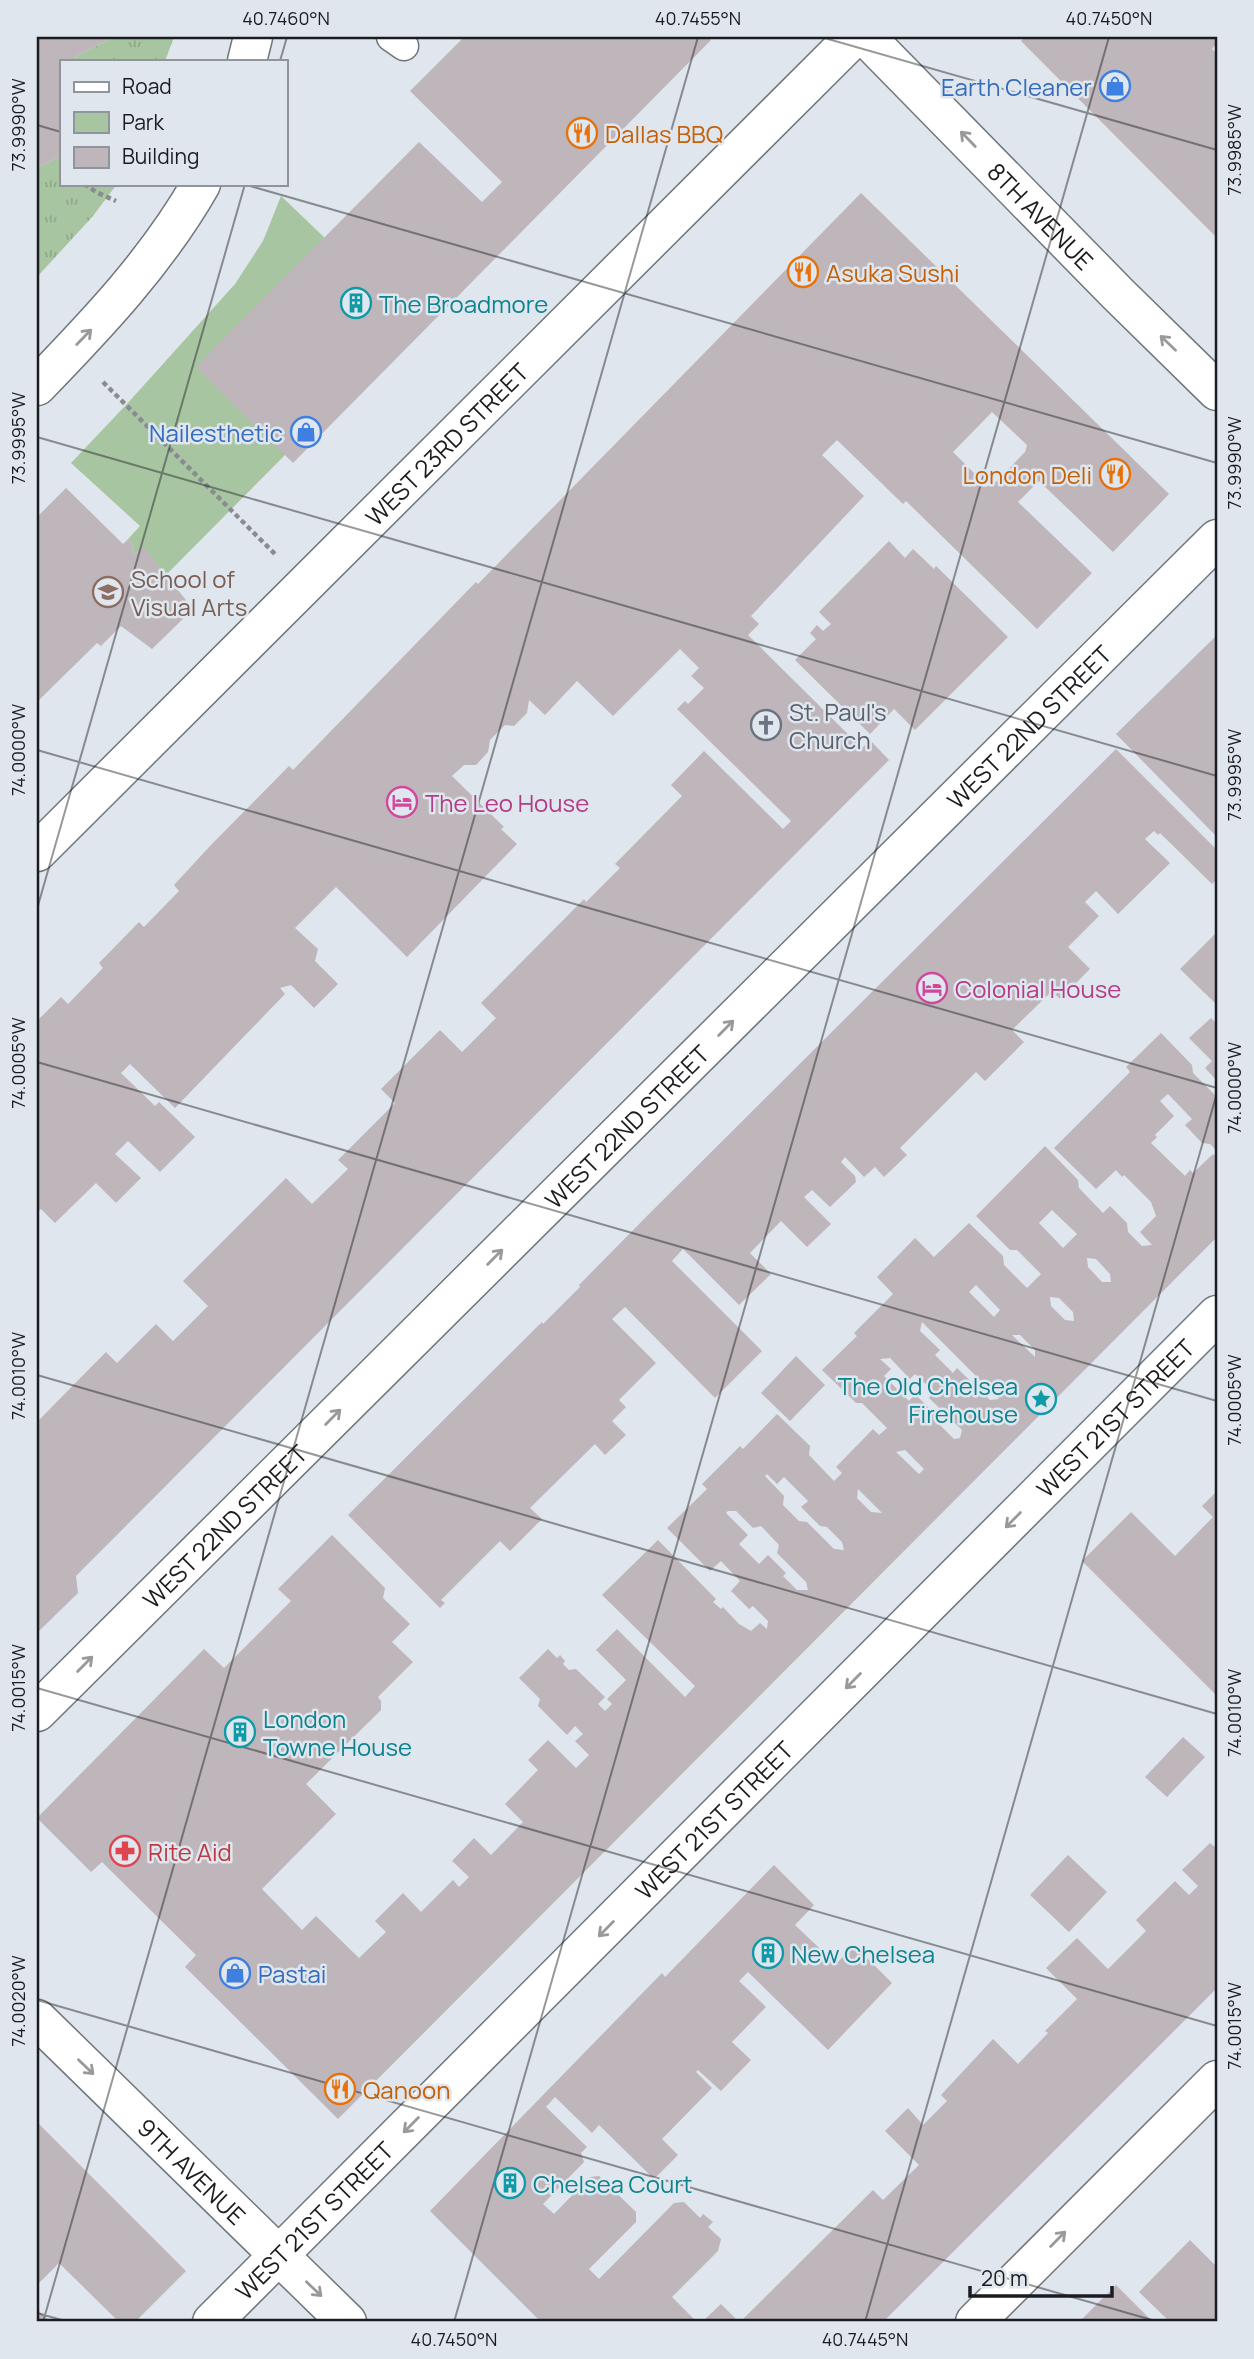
<svg xmlns="http://www.w3.org/2000/svg" width="1254" height="2359" font-family="Manrope,sans-serif">
	<style>
		.grass { fill: url(#grass-tufts) }
		.green { fill: #a8c5a1 }
		.building { fill: #beb6bb; fill-rule: evenodd }
		.lines { fill: none; stroke-linecap: round; stroke-linejoin: round }
		.lane-casing { stroke: #70767c; stroke-width: 31 }
		.street-casing { stroke: #70767c; stroke-width: 41 }
		.secondary-casing { stroke: #70767c; stroke-width: 41 }
		.path { stroke: #888d93; stroke-width: 4.5; stroke-dasharray: 5 3.5; stroke-linecap: butt }
		.lane { stroke: #fff; stroke-width: 28 }
		.street { stroke: #fff; stroke-width: 38 }
		.secondary { stroke: #fff; stroke-width: 38 }
		.oneway { stroke: #98999a }
		.ticks { fill: none; stroke: #1a1c1f; stroke-width: 2; stroke-opacity: 0.45 }
		.labels { text-anchor: middle; dominant-baseline: central; stroke-width: 5; stroke-linejoin: round; paint-order: stroke }
		.shop-label { font-size: 24px; fill: #366cbe; stroke: #dfe6ed; text-anchor: end }
		.food-label { font-size: 24px; fill: #c56008; stroke: #dfe6ed; text-anchor: start }
		.street-label { font-size: 24px; fill: #1a1c1f; stroke: #dfe6ed }
		.culture-label { font-size: 24px; fill: #0d838f; stroke: #dfe6ed; text-anchor: start }
		.education-label { font-size: 24px; fill: #785e54; stroke: #dfe6ed; text-anchor: start }
		.worship-label { font-size: 24px; fill: #5b616d; stroke: #dfe6ed; text-anchor: start }
		.hotel-label { font-size: 24px; fill: #b23c85; stroke: #dfe6ed; text-anchor: start }
		.health-label { font-size: 24px; fill: #be3a42; stroke: #dfe6ed; text-anchor: start }
		.neatline { fill: none; stroke: #1a1c1f; stroke-width: 2.5 }
		.ticks-label { font-size: 18px; text-anchor: middle; fill: #1a1c1f }
	</style>
	<defs>
		<pattern id="grass-tufts" width="24" height="20" patternUnits="userSpaceOnUse" patternTransform="scale(1.75)"><rect width="24" height="20" fill="#a8c5a1"/><path d="M3 7l-1-3M5 7V3M7 7l1-3M15 17l-1-3M17 17v-4M19 17l1-3" fill="none" stroke="#90a98a"/></pattern>
	</defs>
	<rect width="100%" height="100%" fill="#dfe6ed"/>
	<g class="grass">
		<polygon points="114,37 174,37 165,61 67,61"/>
		<polygon points="61,156 61,184 117,184 93,216 37,277 37,168"/>
	</g>
	<polygon class="green" points="281,196 325,238 285,455 166,575 143,547 135,554 131,549 134,546 128,539 140,526 71,463 126,405 235,284 263,241"/>
	<g class="building">
		<polygon points="37,37 114,37 67,61 61,61 61,156 37,168"/>
		<polygon points="464,37 708,37 711,40 293,463 196,367 419,142 482,202 502,182 410,91"/>
		<polygon points="1025,37 1217,37 1217,43 1212,49 1217,54 1217,238 1021,41"/>
		<path d="M861,193L1169,494L1113,552L1039,481L1018,502L1092,573L1037,629L906,501L903,504L837,440L822,455L864,496L751,616L759,624L748,635L862,748L870,740L889,760L76,1576L78,1593L37,1633V1422L106,1352L117,1363L156,1324L173,1341L208,1306L183,1281L286,1178L312,1204L348,1169L338,1160L395,1103L381,1089L440,1030L462,1052L496,1018L481,1003L584,899L586,902L620,868L615,864L682,796L671,785L704,751L783,829L791,821L677,709L685,701L688,704L704,688L691,676L699,668L680,649L613,716L577,681L545,715L529,700L527,713L514,726L505,725L490,740L488,752L476,765H464L452,776L504,827L501,829L517,844L407,957L336,887L295,928L318,949L315,961L338,984L314,1008L291,985L280,988L285,994L175,1108L130,1064L121,1073L155,1106L159,1102L195,1137L160,1172L128,1141L115,1154L141,1178L116,1203L96,1183L55,1223L41,1209L37,1212V1021L61,997L68,1004L103,968L99,963L139,922L144,927L179,891L174,885L211,845L289,766L293,770L476,582L478,584ZM992,412L1027,445L1025,452L993,485L984,487L977,480L979,478L953,452Z"/>
		<polygon points="66,488 123,544 128,539 134,546 131,549 135,554 143,546 193,609 152,649 121,626 101,646 97,643 37,702 37,517"/>
		<polygon points="889,541 905,558 913,549 934,569 936,566 1008,637 915,730 894,709 870,734 795,660 816,639 810,633 817,625 823,631 831,624 819,612"/>
		<polygon points="1217,635 1217,837 1116,734"/>
		<polygon points="1116,749 1217,850 1217,879 1212,884 1160,833 1158,835 1154,831 1145,839 1170,863 1118,914 1096,891 1085,902 1099,916 1068,947 1090,969 1060,999 1052,991 1012,1030 1024,1042 985,1081 976,1072 900,1148 907,1155 884,1177 875,1167 864,1177 845,1157 841,1162 855,1176 856,1182 830,1207 812,1190 804,1197 831,1224 807,1247 781,1221 750,1253 771,1274 739,1305 683,1249 681,1251 672,1261 762,1351 715,1398 625,1307 612,1319 656,1363 619,1400 626,1407 612,1421 626,1435 605,1455 595,1444 530,1508 542,1519 510,1551 500,1541 441,1600 445,1603 440,1608 348,1515 542,1322 543,1324 580,1287 579,1285 647,1216"/>
		<polygon points="1217,932 1217,1005 1180,969"/>
		<polygon points="1211,1018 1217,1024 1217,1081 1205,1068 1212,1061 1189,1038"/>
		<path d="M1161,1033L1192,1065L1193,1073L1217,1097V1151L1210,1144L1202,1143L1185,1125L1192,1119L1168,1094L1160,1101L1174,1116L1155,1135L1157,1137L1151,1143L1185,1176L1190,1170L1193,1173L1213,1154L1217,1158V1237L338,2119L185,1967L196,1955L102,1862L91,1872L37,1818L204,1649L224,1668L291,1601L278,1589L332,1535L385,1588L383,1598L410,1624L392,1642L413,1662L378,1697L381,1701V1710L306,1784L336,1814L262,1889L302,1930L316,1916L359,1958L386,1932L375,1921L403,1893L421,1912L453,1880L459,1887L469,1877L452,1861L474,1838L491,1855L523,1822L505,1804L538,1770L528,1760L548,1740L576,1768L589,1755L575,1741L583,1734L575,1726L567,1735L538,1706L540,1699L519,1678L548,1649L557,1658L560,1655L565,1661L563,1664L569,1670L576,1669L605,1697L598,1704L605,1711L612,1704L607,1699L626,1680L596,1650L617,1629L685,1697L695,1686L602,1595L658,1540L716,1599L713,1602L721,1609L723,1607L739,1624L751,1631L760,1623L767,1629L768,1621L753,1606L749,1609L731,1591L740,1581L721,1561L710,1571L667,1528L707,1489L702,1484L740,1446L743,1449L777,1414L810,1446L809,1455L834,1481L842,1473L836,1467L873,1429L879,1435L887,1428L862,1403H856L822,1370L857,1336L854,1333L893,1294L877,1277L915,1238L934,1257L969,1223L1003,1256L1004,1265L1027,1288L1041,1274L1017,1250H1010L976,1216L1045,1146L1078,1180L1079,1188L1103,1213L1110,1206L1127,1223L1128,1232L1142,1246L1152,1245L1140,1232L1156,1216L1151,1202L1124,1175L1122,1177L1116,1170L1096,1189L1054,1148L1130,1072L1126,1067ZM1052,1210L1077,1234L1063,1248L1039,1223ZM1087,1258L1096,1259L1110,1274L1111,1282H1102L1088,1267ZM976,1285L1000,1310L994,1317L969,1292ZM1050,1297L1059,1298L1073,1312L1074,1321L1065,1320L1051,1306ZM922,1322L999,1399L990,1400L957,1368L953,1373L935,1355L940,1350L920,1331ZM1012,1335H1020L1035,1350V1357ZM890,1358L910,1379L915,1374L934,1392L929,1398L962,1430L960,1438L954,1439L933,1418L936,1415L915,1394L909,1401L884,1376L891,1369L880,1359ZM905,1450L924,1469L919,1474L896,1452ZM767,1474L777,1484L784,1477L808,1501L801,1507L820,1526L827,1527L842,1542L844,1550L834,1549L807,1522L799,1521L783,1505L784,1496L765,1476ZM858,1489L882,1513L871,1512L857,1498ZM728,1511H736L753,1528L761,1526L779,1545L777,1553L806,1582L808,1590H797L783,1576L786,1573L768,1555L759,1564L739,1544L748,1535L726,1513Z"/>
		<polygon points="796,1356 825,1385 790,1421 761,1393"/>
		<polygon points="1217,1491 1217,1696 1082,1561 1131,1512 1175,1556 1213,1517 1202,1506"/>
		<polygon points="1183,1737 1205,1757 1167,1797 1145,1777"/>
		<polygon points="1210,1843 1215,1847 1217,1845 1217,1988 883,2322 740,2322 873,2190 883,2200 919,2165 885,2131 908,2108 923,2125 947,2101 941,2095 993,2039 1018,2064 1048,2033 1045,2031 1077,1999 1046,1968 1077,1938 1108,1969 1146,1931 1136,1920 1175,1881 1189,1895 1198,1886 1182,1870"/>
		<polygon points="1068,1855 1107,1892 1069,1932 1030,1895"/>
		<polygon points="774,1865 814,1905 795,1925 836,1964 854,1945 892,1983 828,2050 748,1972 739,1981 766,2007 732,2042 751,2060 721,2091 698,2070 696,2072 712,2088 662,2139 678,2155 654,2179 599,2125 592,2133 555,2097 546,2107 587,2147 581,2153 584,2162 543,2204 554,2214 590,2177 599,2176 636,2212 636,2222 589,2269 599,2279 674,2203 684,2202 700,2218 703,2214 713,2222 708,2227 721,2239 718,2251 672,2297 697,2322 541,2322 430,2211 662,1973 665,1977"/>
		<polygon points="37,2122 186,2271 135,2322 119,2322 59,2263 37,2285"/>
		<polygon points="1190,2240 1217,2267 1217,2322 1170,2322 1139,2292"/>
		<polygon points="1116,2285 1153,2322 1079,2322"/>
		<polygon points="721,2304 739,2322 702,2322"/>
		<polygon points="37,2309 50,2322 37,2322"/>
	</g>
	<g class="lines">
		<g class="lane-casing">
			<polyline id="lane" points="391,37 404,46"/>
		</g>
		<g class="street-casing">
			<g id="street">
				<polyline points="247,61 253,37"/>
				<path d="M37,386C98,323 157,261 201,184"/>
				<path id="s1" d="M37,1712L1217,539"/>
				<path id="s2" d="M212,2322L1217,1315"/>
				<polyline points="975,2322 1217,2080"/>
			</g>
		</g>
		<g class="secondary-casing">
			<g id="secondary">
				<path id="s3" d="M866,37L1118,294L1217,391"/>
				<path id="s4" d="M37,852L854,37"/>
				<path id="s5" d="M37,2019L347,2322"/>
			</g>
		</g>
		<g class="path">
			<polyline points="84,184 98,193 116,201"/>
			<polyline points="103,382 275,554"/>
		</g>
		<use href="#lane" class="lane"/>
		<use href="#street" class="street"/>
		<use href="#secondary" class="secondary"/>
	</g>
	<defs><path id="oneway-shaft" d="M-6 0H5M1.5-3L5.5 0L1.5 3" fill="none" stroke-width="1.6" stroke-linecap="round" stroke-linejoin="round" transform="scale(1.75)"/></defs>
	<g class="oneway">
		<use href="#oneway-shaft" transform="translate(968 139) rotate(-134)"/>
		<use href="#oneway-shaft" transform="translate(84 337) rotate(-46)"/>
		<use href="#oneway-shaft" transform="translate(1168 343) rotate(-136)"/>
		<use href="#oneway-shaft" transform="translate(726 1028) rotate(-45)"/>
		<use href="#oneway-shaft" transform="translate(495 1257) rotate(-45)"/>
		<use href="#oneway-shaft" transform="translate(333 1417) rotate(-45)"/>
		<use href="#oneway-shaft" transform="translate(1013 1520) rotate(135)"/>
		<use href="#oneway-shaft" transform="translate(85 1664) rotate(-45)"/>
		<use href="#oneway-shaft" transform="translate(853 1681) rotate(135)"/>
		<use href="#oneway-shaft" transform="translate(606 1929) rotate(135)"/>
		<use href="#oneway-shaft" transform="translate(86 2067) rotate(44)"/>
		<use href="#oneway-shaft" transform="translate(411 2125) rotate(135)"/>
		<use href="#oneway-shaft" transform="translate(1058 2239) rotate(-45)"/>
		<use href="#oneway-shaft" transform="translate(314 2289) rotate(44)"/>
	</g>
	<path class="ticks" d="M821,37L1217,150M280,61L287,37M37,125L61,132M243,184L1217,463M37,437L1217,776M37,750L1217,1088M37,909L245,184M37,1062L1217,1401M37,1375L1217,1714M37,1688L1217,2026M37,2000L1159,2322M37,2313L69,2322M43,2322L698,37M454,2322L1109,37M865,2322L1217,1093"/>
	<defs>
		<g id="shop-ring" transform="scale(1.575)"><circle r="9.5" fill="#dfe6ed" stroke="#3f7fe0" stroke-width="1.5"/><path d="M-5-2.5h2.3a2.7 3.5 0 0 1 5.4 0H5L5.5 6h-11ZM-1.5-2.5h3a1.5 2.3 0 0 0-3 0Z" fill="#3f7fe0"/></g>
		<g id="restaurant-ring" transform="scale(1.575)"><circle r="9.5" fill="#dfe6ed" stroke="#e8710a" stroke-width="1.5"/><path d="M-5-6h1v4h1v-4h1v4h1v-4h1v5L-1.5 .5V6h-2V.5L-5-1ZM5-6V6H3V1.5H1.5Q1.5-4 5-6Z" fill="#e8710a"/></g>
		<g id="building-ring" transform="scale(1.575)"><circle r="9.5" fill="#dfe6ed" stroke="#0f9aa8" stroke-width="1.5"/><path d="M-4-6H4V6H1V3H-1V6H-4ZM-2.5-4.3h1.7v1.8h-1.7ZM.8-4.3h1.7v1.8H.8ZM-2.5-1h1.7V.8h-1.7ZM.8-1h1.7V.8H.8Z" fill="#0f9aa8"/></g>
		<g id="university-ring" transform="scale(1.575)"><circle r="9.5" fill="#dfe6ed" stroke="#8d6e63" stroke-width="1.5"/><path d="M0-5L7-2L0 1L-7-2ZM-4 1L0 2.5L4 1V4Q0 6-4 4Z" fill="#8d6e63"/></g>
		<g id="church-ring" transform="scale(1.575)"><circle r="9.5" fill="#dfe6ed" stroke="#6b7280" stroke-width="1.5"/><path d="M-1.2-6h2.4v3.5h3.3v2.4h-3.3V6h-2.4V-.1h-3.3v-2.4h3.3Z" fill="#6b7280"/></g>
		<g id="hotel-ring" transform="scale(1.575)"><circle r="9.5" fill="#dfe6ed" stroke="#d1479c" stroke-width="1.5"/><path d="M-6-4.5h1.5V1H6V5H4.5V3h-9V5H-6ZM-4 0a1.8 1.8 0 1 1 3.6 0ZM.5 0V-2.5h3Q6-2.5 6 0Z" fill="#d1479c"/></g>
		<g id="sight-ring" transform="scale(1.575)"><circle r="9.5" fill="#dfe6ed" stroke="#0f9aa8" stroke-width="1.5"/><path d="M0-6L1.8-2.2L6-1.7L2.9 1.2L3.7 5.4L0 3.3L-3.7 5.4L-2.9 1.2L-6-1.7L-1.8-2.2Z" fill="#0f9aa8"/></g>
		<g id="pharmacy-ring" transform="scale(1.575)"><circle r="9.5" fill="#dfe6ed" stroke="#e0444e" stroke-width="1.5"/><path d="M-2-6h4v4h4v4h-4v4h-4v-4h-4v-4h4Z" fill="#e0444e"/></g>
	</defs>
	<g fill-rule="evenodd">
		<use href="#shop-ring" x="1115" y="86"/>
		<use href="#restaurant-ring" x="582" y="133"/>
		<use href="#restaurant-ring" x="803" y="272"/>
		<use href="#building-ring" x="356" y="303"/>
		<use href="#shop-ring" x="306" y="432"/>
		<use href="#restaurant-ring" x="1115" y="474"/>
		<use href="#university-ring" x="108" y="592"/>
		<use href="#church-ring" x="766" y="725"/>
		<use href="#hotel-ring" x="402" y="802"/>
		<use href="#hotel-ring" x="932" y="988"/>
		<use href="#sight-ring" x="1041" y="1399"/>
		<use href="#building-ring" x="240" y="1732"/>
		<use href="#pharmacy-ring" x="125" y="1851"/>
		<use href="#building-ring" x="768" y="1953"/>
		<use href="#shop-ring" x="235" y="1973"/>
		<use href="#restaurant-ring" x="340" y="2089"/>
		<use href="#building-ring" x="510" y="2183"/>
	</g>
	<g class="labels">
		<g class="shop-label">
			<text x="1092" y="86">Earth Cleaner</text>
			<text x="283" y="432">Nailesthetic</text>
			<text x="258" y="1973" text-anchor="start">Pastai</text>
		</g>
		<g class="food-label">
			<text x="605" y="133">Dallas BBQ</text>
			<text x="826" y="272">Asuka Sushi</text>
			<text x="1092" y="474" text-anchor="end">London Deli</text>
			<text x="363" y="2089">Qanoon</text>
		</g>
		<g class="street-label">
			<text stroke="none"><textPath href="#s3" startOffset="250">8TH AVENUE</textPath></text>
			<text stroke="none"><textPath href="#s4" startOffset="578">WEST 23RD STREET</textPath></text>
			<text stroke="none"><textPath href="#s1" startOffset="1398">WEST 22ND STREET</textPath></text>
			<text stroke="none"><textPath href="#s1" startOffset="831">WEST 22ND STREET</textPath></text>
			<text stroke="none"><textPath href="#s2" startOffset="1278">WEST 21ST STREET</textPath></text>
			<text stroke="none"><textPath href="#s1" startOffset="264">WEST 22ND STREET</textPath></text>
			<text stroke="none"><textPath href="#s2" startOffset="710">WEST 21ST STREET</textPath></text>
			<text stroke="none"><textPath href="#s5" startOffset="217">9TH AVENUE</textPath></text>
			<text stroke="none"><textPath href="#s2" startOffset="144">WEST 21ST STREET</textPath></text>
		</g>
		<g class="culture-label">
			<text x="379" y="303">The Broadmore</text>
			<text x="1018" y="1385" text-anchor="end">The Old Chelsea<tspan x="1018" dy="28">Firehouse</tspan></text>
			<text x="263" y="1718">London<tspan x="263" dy="28">Towne House</tspan></text>
			<text x="791" y="1953">New Chelsea</text>
			<text x="533" y="2183">Chelsea Court</text>
		</g>
		<g class="education-label">
			<text x="131" y="578">School of<tspan x="131" dy="28">Visual Arts</tspan></text>
		</g>
		<g class="worship-label">
			<text x="789" y="711">St. Paul's<tspan x="789" dy="28">Church</tspan></text>
		</g>
		<g class="hotel-label">
			<text x="425" y="802">The Leo House</text>
			<text x="955" y="988">Colonial House</text>
		</g>
		<g class="health-label">
			<text x="148" y="1851">Rite Aid</text>
		</g>
	</g>
	<rect width="1254" height="2359" fill="none" stroke="#dfe6ed" stroke-width="77"/>
	<rect x="60" y="60" width="228" height="126" fill="#dfe6ed" stroke="#90959b" stroke-width="2"/>
	<rect x="74" y="82" width="35" height="10" fill="#ffffff" stroke="#90959b" stroke-width="2"/>
	<text x="122" y="94" font-size="21" fill="#1a1c1f">Road</text>
	<rect x="74" y="112" width="35" height="21" fill="#a8c5a1" stroke="#90959b" stroke-width="2"/>
	<text x="122" y="130" font-size="21" fill="#1a1c1f">Park</text>
	<rect x="74" y="147" width="35" height="21" fill="#beb6bb" stroke="#90959b" stroke-width="2"/>
	<text x="122" y="164" font-size="21" fill="#1a1c1f">Building</text>
	<path d="M970 2286v10h142v-10" fill="none" stroke="#1a1c1f" stroke-width="3.5"/>
	<text x="981" y="2286" font-size="21" fill="#1a1c1f" stroke="#dfe6ed" stroke-width="5" paint-order="stroke">20 m</text>
	<rect x="38" y="38" width="1178" height="2282" class="neatline"/>
	<g class="ticks-label">
		<text x="286" y="25">40.7460°N</text>
		<text x="698" y="25">40.7455°N</text>
		<text x="1109" y="25">40.7450°N</text>
		<text transform="translate(19 125) rotate(-90)" y="6">73.9990°W</text>
		<text transform="translate(1235 150) rotate(-90)" y="6">73.9985°W</text>
		<text transform="translate(19 438) rotate(-90)" y="6">73.9995°W</text>
		<text transform="translate(1235 463) rotate(-90)" y="6">73.9990°W</text>
		<text transform="translate(19 750) rotate(-90)" y="6">74.0000°W</text>
		<text transform="translate(1235 775) rotate(-90)" y="6">73.9995°W</text>
		<text transform="translate(19 1063) rotate(-90)" y="6">74.0005°W</text>
		<text transform="translate(1235 1088) rotate(-90)" y="6">74.0000°W</text>
		<text transform="translate(19 1376) rotate(-90)" y="6">74.0010°W</text>
		<text transform="translate(1235 1400) rotate(-90)" y="6">74.0005°W</text>
		<text transform="translate(19 1688) rotate(-90)" y="6">74.0015°W</text>
		<text transform="translate(1235 1713) rotate(-90)" y="6">74.0010°W</text>
		<text transform="translate(19 2001) rotate(-90)" y="6">74.0020°W</text>
		<text transform="translate(1235 2026) rotate(-90)" y="6">74.0015°W</text>
		<text x="454" y="2346">40.7450°N</text>
		<text x="865" y="2346">40.7445°N</text>
	</g>
</svg>
